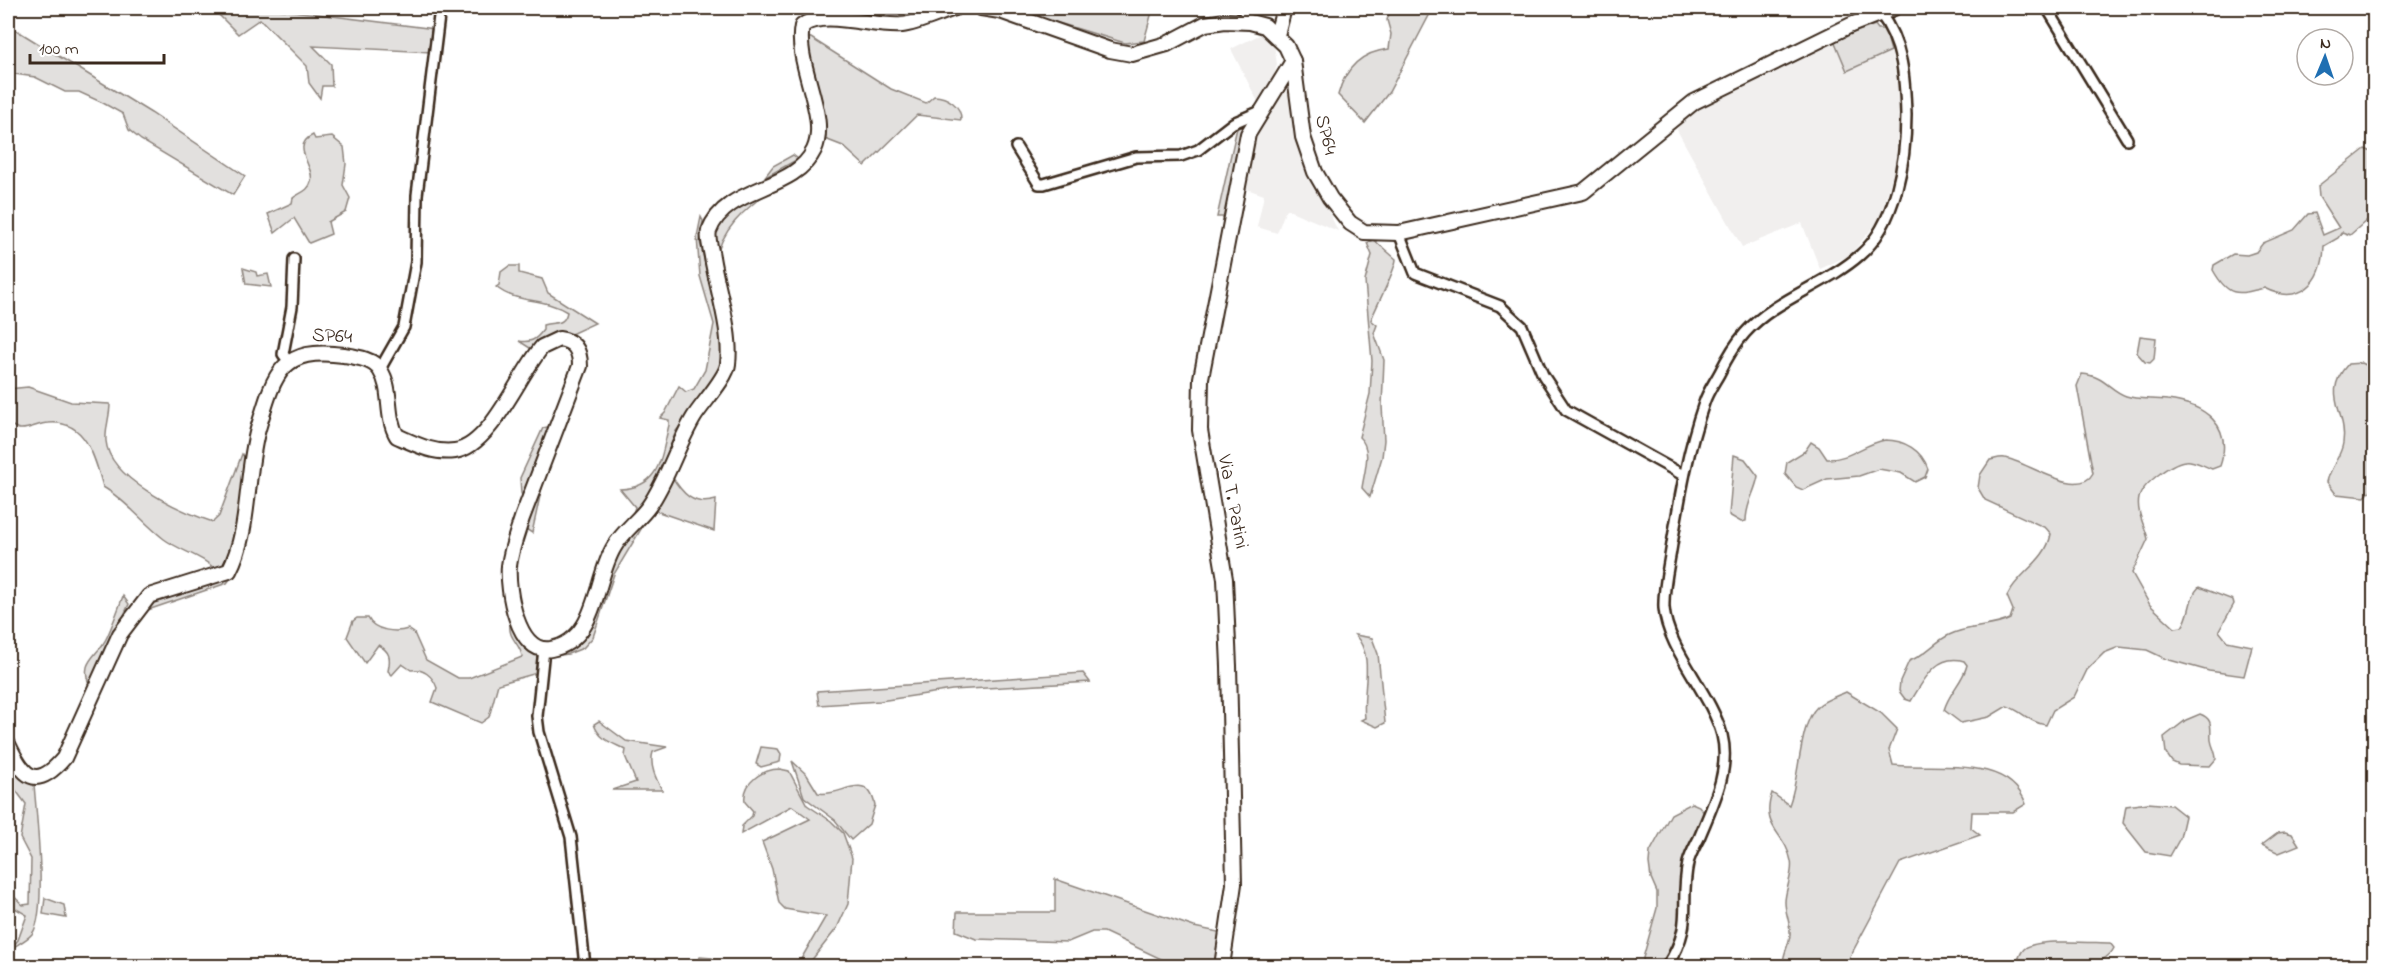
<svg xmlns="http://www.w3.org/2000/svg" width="2382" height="974" font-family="'Indie Flower',sans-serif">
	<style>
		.built { fill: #f1efee }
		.green { fill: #e2e0de; stroke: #8e857e; stroke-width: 1.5 }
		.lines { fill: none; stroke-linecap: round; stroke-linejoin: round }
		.street-casing { stroke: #3b2a1e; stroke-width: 14 }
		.secondary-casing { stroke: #3b2a1e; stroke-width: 18 }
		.street { stroke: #fff; stroke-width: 9 }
		.secondary { stroke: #fff; stroke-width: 14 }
		.labels { text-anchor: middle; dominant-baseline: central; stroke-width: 6; stroke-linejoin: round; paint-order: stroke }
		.street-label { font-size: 20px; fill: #3b2a1e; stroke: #fff }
	</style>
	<rect width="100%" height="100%" fill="#fff"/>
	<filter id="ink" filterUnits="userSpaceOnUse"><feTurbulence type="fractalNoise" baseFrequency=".0167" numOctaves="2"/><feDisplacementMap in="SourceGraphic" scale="12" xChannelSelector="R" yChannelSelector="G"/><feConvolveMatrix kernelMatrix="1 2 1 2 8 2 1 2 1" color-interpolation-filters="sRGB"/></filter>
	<g filter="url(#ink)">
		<g class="built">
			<polygon points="1263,33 1274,45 1277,64 1274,75 1258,102 1231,49"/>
			<polygon points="1834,40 1847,70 1891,51 1901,103 1895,167 1879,220 1850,255 1820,269 1802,223 1742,247 1677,130 1682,118 1727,90"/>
			<polygon points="1282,90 1290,93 1294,124 1304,161 1338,231 1286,209 1277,233 1257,227 1264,195 1241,187 1251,136"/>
		</g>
		<g class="green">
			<polygon points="212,8 269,8 435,29 432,52 313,46 331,64 332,86 322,86 320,98 309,83 307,66 260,19 238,34"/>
			<polygon points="809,8 841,8 857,16 813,12"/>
			<polygon points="1040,8 1153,8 1144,41 1125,43 1052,21 1051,25 1039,20"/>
			<path d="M1391,8H1433L1389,92L1365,123L1338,95C1345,68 1361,52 1389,49L1391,34L1387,20Z"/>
			<polygon points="8,25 151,113 245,176 233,195 141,140 129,130 123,114 103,103 79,92 65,92 35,77 8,73"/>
			<polygon points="1875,25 1878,29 1885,29 1891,51 1847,71 1834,40"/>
			<path d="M806,37L811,38L891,89L926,103L934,96C947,96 962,106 961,120L917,115L865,166L843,146L825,139L821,145Z"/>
			<polygon points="1243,123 1226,217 1217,217 1236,132 1238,125"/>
			<path d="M313,135L315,139L332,137L344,147L346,164L343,185L350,198L346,212L328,222L331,234L309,243L294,218L275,233L268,214L292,203L293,198C299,193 309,191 311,182C316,168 289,146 313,135Z"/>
			<path d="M2365,149L2374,153V214L2350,235L2342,232L2338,238L2324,246C2323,283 2300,306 2264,288C2236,295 2228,297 2213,270L2214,265L2233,254L2247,255L2256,252L2263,243L2294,230L2308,214L2315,213L2323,235L2339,228L2319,197L2318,186Z"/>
			<polygon points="793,155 798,159 764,178 773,166"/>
			<path d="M768,192C744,210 721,230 716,260L712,232L728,210Z"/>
			<path d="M701,217L703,221L700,242L726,355L717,377L676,431L654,488L631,519L635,507L620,489C661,488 661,456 669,425V420L660,418L665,413L679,386L686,392L694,389L705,370L714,324L700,276L697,237Z"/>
			<path d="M1374,240L1396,259C1396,270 1376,306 1371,320L1377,325L1374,333L1384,360L1382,406L1384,440L1382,457L1370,497L1362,488C1364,472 1373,449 1359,437L1370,394L1372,361L1365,281L1372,255L1367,243Z"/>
			<path d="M509,266H519V273L542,279L548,293L595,323L571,334L547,336L533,350L519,341C530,343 536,340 543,330V325C554,321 564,327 567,312C544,297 516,304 496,287L499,285L501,272Z"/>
			<polygon points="243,268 256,272 257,276 268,274 271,287 246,284"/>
			<polygon points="2140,336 2156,338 2154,359 2150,363 2145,362 2137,353"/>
			<path d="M2362,363L2374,369V487L2365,497L2336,494L2327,482C2330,467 2341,457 2343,443C2348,412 2320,395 2348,364Z"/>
			<path d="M2082,374C2105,376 2109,390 2126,396C2137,400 2155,398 2167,400C2204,404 2234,425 2220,466L2212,469C2205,466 2197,462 2190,461C2175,459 2142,484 2139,498C2136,512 2145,526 2148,539L2132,573L2150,605L2175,628L2182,627C2191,615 2188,598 2199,587L2233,600L2234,604L2219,631L2227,641L2252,646L2244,676L2209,671L2166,659L2147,650L2119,647L2104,653L2087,670L2074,697L2053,710L2046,725C2030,723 2022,711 2007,706L1989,717L1961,723L1944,710C1949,692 1963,682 1967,665L1964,661C1936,653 1924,680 1911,701L1905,699L1899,691L1900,681L1909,661C1925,656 1934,642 1949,635C1969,625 1993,628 2010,619L2013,610L2007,596C2018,572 2046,562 2051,534L2046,528L1985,500L1978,488L1980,475L1990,460C1995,459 2001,457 2005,458C2026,461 2079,500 2093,473L2077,386Z"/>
			<path d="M28,387L71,402L110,404C110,416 105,429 106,441C109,479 180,511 213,522L219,516L242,454L247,460L237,546L230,560L216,570C203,556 180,551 164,539C142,522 127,501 103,487C95,458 86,419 48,423C39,423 29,430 20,429C17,429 11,425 8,424V389Z"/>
			<polygon points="552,426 525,502 521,493 520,478 543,428"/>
			<path d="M1885,440C1904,440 1922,450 1928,469L1925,477L1915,482L1901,473L1879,469L1859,476L1827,479L1803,490L1796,487L1785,474L1787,462L1805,451L1811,442L1819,447L1827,459C1849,460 1863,444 1885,440Z"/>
			<path d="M1734,455L1745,459L1758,476C1755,493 1746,503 1746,521L1741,522L1729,515Z"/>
			<polygon points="545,473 532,533 524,528"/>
			<path d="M671,475C682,493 693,507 716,500L714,531L653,510Z"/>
			<polygon points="650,514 614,574 593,637 583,648 568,654 547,657 570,649 584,636 616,558 630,536"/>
			<polygon points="228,575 231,578 227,583 139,613 151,596"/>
			<path d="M123,596L129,604L91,688C77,661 98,657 107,637C113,624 118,610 123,596Z"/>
			<path d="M357,618H368C374,631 396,633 408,629L414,633L426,660L458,678H469L522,657C521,644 508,639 510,625L515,626L538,656L537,673L498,684L489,717L481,723L432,702L437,688C433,676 423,668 411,670L402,664L392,675L388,671C391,658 390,651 378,645L365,663L347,637L353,621Z"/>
			<path d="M1355,635L1372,638L1378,654L1385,723L1377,727L1361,720L1365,718C1361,692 1376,657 1355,635Z"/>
			<polygon points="1083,673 1090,682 952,690 880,701 819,705 817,691"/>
			<path d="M1846,692L1881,713L1897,729L1889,750L1893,765C1934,770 2008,754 2026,804L2013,812H1972L1971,828L1980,835L1900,863L1845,966H1783C1782,955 1789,946 1790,935C1791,924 1785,913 1785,902C1785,889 1794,873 1791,861C1785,831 1760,829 1772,793L1789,805C1800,778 1799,724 1817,707C1824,700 1837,696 1846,692Z"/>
			<path d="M2200,714C2214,719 2210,728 2211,740C2212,747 2216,752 2216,759L2210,766L2179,765L2172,762L2166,753L2164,737L2186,720Z"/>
			<path d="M599,721L626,741L667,747L653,752C649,765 656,779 662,790H612L636,782L625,756L626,750C613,743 599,740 594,724Z"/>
			<polygon points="761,747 778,749 781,754 780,762 761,767 756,764"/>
			<path d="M792,761L807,775L818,793C841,798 867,768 875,805L869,824L851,840L835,820L804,797Z"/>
			<path d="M8,763L16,774L34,784C36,812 48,914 32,934C27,940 16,945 9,950L18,940L27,915L8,904V891L23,905L30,904L31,859L20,838L26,804L8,780Z"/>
			<path d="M780,769L789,771L807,805L831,821L843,833L852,858L848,904L837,928L807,966H797L826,916L785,909L779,903L772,869L762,842L810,819L792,806L741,834L742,826L752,816L753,811L745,802C742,782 763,769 780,769Z"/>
			<polygon points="1692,803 1699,806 1705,814 1687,854 1684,918 1664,966 1644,966 1643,958 1657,908 1657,892 1651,878 1649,863 1650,852 1671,814"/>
			<polygon points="2148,803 2171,805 2185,816 2180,838 2170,856 2146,852 2123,823 2126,806"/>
			<polygon points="2285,832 2292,834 2299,845 2279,853 2262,845 2278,833"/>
			<polygon points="1055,879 1194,927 1223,933 1218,966 1176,966 1104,932 1092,932 1068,942 976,939 956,931 957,912 1055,912"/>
			<polygon points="45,898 64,905 66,918 43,914"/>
			<path d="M2110,943L2114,948C2102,974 2043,967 2017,966C2018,960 2019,954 2024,949C2036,938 2093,943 2110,943Z"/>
			<polygon points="700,957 712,958 713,966 693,966"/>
		</g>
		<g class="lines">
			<g class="street-casing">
				<g id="street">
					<polyline points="1242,8 1250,22"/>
					<polyline points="2047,8 2127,139"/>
					<polyline points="1016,147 1039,184 1044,184 1136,157 1181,156 1198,150 1233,123 1261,111"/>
					<polyline points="1399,233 1415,273 1500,306 1522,326 1543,375 1566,410 1683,475"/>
					<polyline points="289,362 283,354 292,307 294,259"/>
					<polyline points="380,369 404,327 416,262 417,195 440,8"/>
					<polyline points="544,649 537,716 539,732 571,837 585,966"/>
					<path d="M1667,966C1695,923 1679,906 1688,863C1690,855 1695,846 1699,838C1712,806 1731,771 1722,735C1711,693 1667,649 1664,608C1663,587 1669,565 1672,544C1680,496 1688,449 1704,403C1707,393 1714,383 1719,374C1726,360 1734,345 1745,333C1775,299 1826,285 1860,255C1896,224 1906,160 1906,115C1905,78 1903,43 1880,13"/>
				</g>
			</g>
			<g class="secondary-casing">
				<g id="secondary">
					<polyline points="981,8 1000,11 1110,50 1132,54 1167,44 1205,24 1225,21 1250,22 1265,26 1286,46 1293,61 1303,137 1315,172 1330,198 1350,223 1364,232 1399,233 1583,192 1694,102 1851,25 1894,8"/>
					<polyline points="1277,35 1284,8"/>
					<path d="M8,744C23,776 35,792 64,758L120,634L149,596L229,571C251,529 245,476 258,429C274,375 280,346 344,355C356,357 373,359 380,370C393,389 385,416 397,436C415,444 434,454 455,451C491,446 519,374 542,347L559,339C575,341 580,351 580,366L522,518C517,534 511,549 509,566C507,589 517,655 551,649C598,640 594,580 614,547C623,531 639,520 649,506C668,479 677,445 694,417C702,404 727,377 728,364C732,332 717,289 712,257C711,249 707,238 709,231C726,185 794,192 814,150C830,116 794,64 802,26C823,8 874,28 902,25C919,23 938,13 955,8"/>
					<polyline points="1222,966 1234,884 1229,666 1225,579 1200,430 1201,378 1248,134 1293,61"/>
				</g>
			</g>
			<use href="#street" class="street"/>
			<use href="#secondary" class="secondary"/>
		</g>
	</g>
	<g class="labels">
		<g class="street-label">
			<text transform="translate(1325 135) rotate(76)">SP64</text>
			<text transform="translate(332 337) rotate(3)">SP64</text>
			<text transform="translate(1232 502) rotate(79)">Via T. Patini</text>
		</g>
	</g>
	<rect width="2382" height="974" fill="none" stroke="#fff" stroke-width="30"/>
	<rect x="15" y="15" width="2352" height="944" fill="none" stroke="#3b2a1e" stroke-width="2" filter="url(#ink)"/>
	<g transform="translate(2325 57) rotate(2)"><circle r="28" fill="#ffffff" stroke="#b1aaa5" stroke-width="1.5"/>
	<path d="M0-4.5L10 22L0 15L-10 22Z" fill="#1f6fb2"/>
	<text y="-9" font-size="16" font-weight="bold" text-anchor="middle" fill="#3b2a1e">N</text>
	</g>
	<path d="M30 54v9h134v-9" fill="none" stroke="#3b2a1e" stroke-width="3"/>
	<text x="39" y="54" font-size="18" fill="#3b2a1e" stroke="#ffffff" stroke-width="4.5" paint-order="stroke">100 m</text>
</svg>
